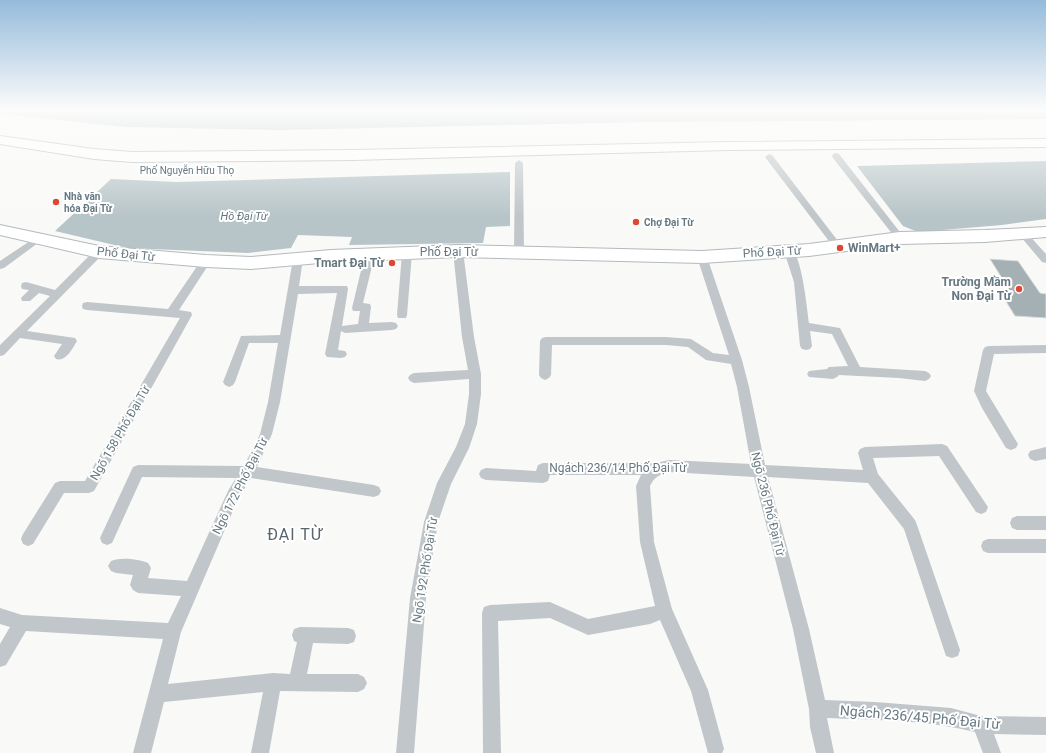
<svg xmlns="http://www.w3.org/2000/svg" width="1046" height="753" font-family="Roboto,sans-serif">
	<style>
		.water { fill: #b8c5c8 }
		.building { fill: #a5b0b4; stroke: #dbdbd9 }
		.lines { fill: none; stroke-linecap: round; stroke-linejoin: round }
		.secondary-casing { stroke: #b3babd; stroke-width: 2 }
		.lane { fill: #c0c6c9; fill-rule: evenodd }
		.secondary { fill: #fff; fill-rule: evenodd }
		.poi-dot { fill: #dd4834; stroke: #fff; stroke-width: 1.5 }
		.labels { text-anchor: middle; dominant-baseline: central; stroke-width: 4; stroke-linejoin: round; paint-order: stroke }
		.far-street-label { font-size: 10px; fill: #667881; stroke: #fff }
		.far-poi-label { font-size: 10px; font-weight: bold; fill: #667881; stroke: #fff; text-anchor: start }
		.far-water-label { font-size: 11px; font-style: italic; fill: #60767b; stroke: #fff }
		.poi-label { font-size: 12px; font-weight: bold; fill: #667881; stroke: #fff; text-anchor: end }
		.street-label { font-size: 12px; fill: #667881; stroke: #fff }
		.near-street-label { font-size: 14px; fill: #667881; stroke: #fff }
		.near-neighbourhood-label { font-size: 16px; letter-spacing: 1px; fill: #57656c; stroke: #fff }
	</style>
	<rect width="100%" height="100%" fill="#f9f9f7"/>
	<g class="water">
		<polygon points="0,111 1046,111 1046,119 649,122 279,130 125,127 11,115 0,114"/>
		<polygon points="1046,161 1046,219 1002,225 918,232 903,226 857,166"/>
		<polygon points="510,172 510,226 486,227 483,243 349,245 352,237 298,235 291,248 248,253 127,248 55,231 111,179 177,182"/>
	</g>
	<polygon class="building" points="990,259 1018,261 1040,293 1046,294 1046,318 1015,316 999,290 1010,291"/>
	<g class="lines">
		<g class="secondary-casing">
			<g id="secondary">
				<polygon points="0,136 94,149 132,152 353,150 728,142 1046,139 1046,147 728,150 353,160 132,162 94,159 0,144"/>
				<polygon points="0,225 99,246 206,255 251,257 331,250 458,245 702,251 809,244 900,232 985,230 1046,227 1046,237 985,242 900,244 809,256 702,263 458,257 331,262 251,269 206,267 99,258 0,235"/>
			</g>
		</g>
		<g class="lane">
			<polygon points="836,153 839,154 903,236 905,238 903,240 897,240 833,158 832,156 833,154"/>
			<polygon points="769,154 772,155 841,245 843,247 841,249 835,249 765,157"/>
			<polygon points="519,160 523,163 524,253 519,256 514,253 515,163"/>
			<polygon points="1024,232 1027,233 1046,254 1046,263 1042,262 1021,237 1019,235 1021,233"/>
			<polygon points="39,235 44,238 42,240 4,268 0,269 0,261"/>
			<polygon points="458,248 463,251 474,337 481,374 481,394 477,424 469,448 451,484 438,522 426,598 414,753 396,753 410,598 424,522 437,483 456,447 465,424 469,394 469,379 414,383 410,381 408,378 410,375 414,373 468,370 462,337 453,251"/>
			<path d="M789,248C802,251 807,310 809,323L840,328L860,367L925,371L929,373L931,376L929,379L925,381L899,378L839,375L837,377L833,379L809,377L807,374L809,371L827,369L829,367L848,366L832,334L810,331L812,346L810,349L806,350L802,349L800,346L794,282L784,251Z"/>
			<path d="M99,249L104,252L103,254L27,331L75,338L77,341C72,349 66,362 56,359L54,356L62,344L20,338L4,355L0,356V345L50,296L39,293L30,301H22L21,298L29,290L22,289L21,286L22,283L26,282L55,290L95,250Z"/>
			<polygon points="407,250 412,253 407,315 406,318 398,318 397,315 402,253"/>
			<path d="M370,251L375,254L363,303L370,304L371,307L369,323L392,322L396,323L398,326L396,329L392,330L345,333L341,331L338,350L345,351L347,354L345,357L341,358L327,357L325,354L337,293L298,294L280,402L272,434L257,467L374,485L379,487L381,491L379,495L374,497L251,478L238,499L181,632L168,684L273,673L290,674L297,642L294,641L292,635L294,629L300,627L348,628L354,630L356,636L354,642L348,644L313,643L307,674H358L364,677L367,683L364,689L358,692L280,691L269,753H251L263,692L164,702L151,753H133L163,639L26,631L6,665L0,667V644L10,627L0,624V608L22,615L168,623L181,596L138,593L133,590L130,585L133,575L116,573L111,571L108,566L111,561C121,557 138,559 148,563L151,568L148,578L187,581L228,491L236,478L142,477L112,543L107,545L102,543L100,538L133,467L138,465L244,466L260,434L268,402L278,343H249L235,382L233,385L229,387L225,385L223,382L241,336L280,335L293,259L298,256L303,259L299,286H347L348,289L342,326L358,324L360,311H353L352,308L365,254Z"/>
			<path d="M702,254L707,257L742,360L749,387L765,465L863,470L858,453L860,449L865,447L942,444L947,446L988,507L986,512L981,514L976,512L939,456L873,458L878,474L915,520L917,525L960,650L958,656L952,658L946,656L944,650L904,529L868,483L768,477L809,629L825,700L875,702L951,708L981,716L1046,717V735L994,734L1001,753H983L975,732C927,720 876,720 827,718L834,753H816L810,727L809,709L793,629L754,477L669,472C660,474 654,477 650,486L654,542L672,609L708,690L724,749L722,753H708L691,691L660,620L650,624L588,635L550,618L498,621L501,753H483L482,613L484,607L490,605L550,602L588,619L655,606L640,542L636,486L641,475H550L548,481L543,483L486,480L481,478L479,474L481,470L486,468L536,471L538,465L543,463H656L669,460L751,464L737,387L731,364L706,360L688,347L666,345H552L551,375L549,378L545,380L541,378L539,375L540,341L542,338L546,337H666L691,339L713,353L729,355L697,257Z"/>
			<polygon points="206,258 211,261 179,310 191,312 192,315 94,491 89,493 64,493 33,544 28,546 23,544 21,539 23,534 55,483 60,481 85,481 180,318 87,310 83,309 82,306 83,303 87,302 168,309 202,259"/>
			<polygon points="1046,345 1046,353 994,354 986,391 1018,444 1016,448 1011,450 1006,448 982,408 974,391 983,350 985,347 989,346"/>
			<polygon points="1046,447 1046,459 1035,461 1030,459 1028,455 1030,451"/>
			<polygon points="1017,516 1046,516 1046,530 1017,530 1012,528 1010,523 1012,518"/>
			<polygon points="988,539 1046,539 1046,553 988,553 983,551 981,546 983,541"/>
		</g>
		<use href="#secondary" class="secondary"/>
	</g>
	<linearGradient id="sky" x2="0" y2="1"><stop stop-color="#95bbdb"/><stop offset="0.51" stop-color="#fcfcfb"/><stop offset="1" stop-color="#fcfcfb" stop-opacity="0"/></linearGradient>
	<rect width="1046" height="216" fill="url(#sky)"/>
	<g class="poi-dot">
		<circle cx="56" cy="202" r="4"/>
		<circle cx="636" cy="222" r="4"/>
		<circle cx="840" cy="248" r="4"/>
		<circle cx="392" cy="263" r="4"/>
		<circle cx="1019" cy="289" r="4"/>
	</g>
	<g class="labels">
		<g class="far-street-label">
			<text x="187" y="170">Phố Nguyễn Hữu Thọ</text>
		</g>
		<g class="far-poi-label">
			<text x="64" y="196">Nhà văn<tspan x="64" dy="12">hóa Đại Từ</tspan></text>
			<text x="644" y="222">Chợ Đại Từ</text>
		</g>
		<g class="far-water-label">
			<text x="244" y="216">Hồ Đại Từ</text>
		</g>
		<g class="poi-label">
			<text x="848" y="248" text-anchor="start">WinMart+</text>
			<text x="384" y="263">Tmart Đại Từ</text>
			<text x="1011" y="282">Trường Mầm<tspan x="1011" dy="14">Non Đại Từ</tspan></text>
		</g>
		<g class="street-label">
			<text x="449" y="252">Phố Đại Từ</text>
			<text transform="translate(772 252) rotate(-3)">Phố Đại Từ</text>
			<text transform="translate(126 254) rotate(6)">Phố Đại Từ</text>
			<text transform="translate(120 433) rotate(-60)">Ngõ 158 Phố Đại Từ</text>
			<text x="618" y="468">Ngách 236/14 Phố Đại Từ</text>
			<text transform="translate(240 486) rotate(-63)">Ngõ 172 Phố Đại Từ</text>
			<text transform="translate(768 504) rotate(76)">Ngõ 236 Phố Đại Từ</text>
			<text transform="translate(425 570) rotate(-81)">Ngõ 192 Phố Đại Từ</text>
		</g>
		<g class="near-street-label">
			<text transform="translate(920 717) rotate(5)">Ngách 236/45 Phố Đại Từ</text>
		</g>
		<g class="near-neighbourhood-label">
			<text x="295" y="534">ĐẠI TỪ</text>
		</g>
	</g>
</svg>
